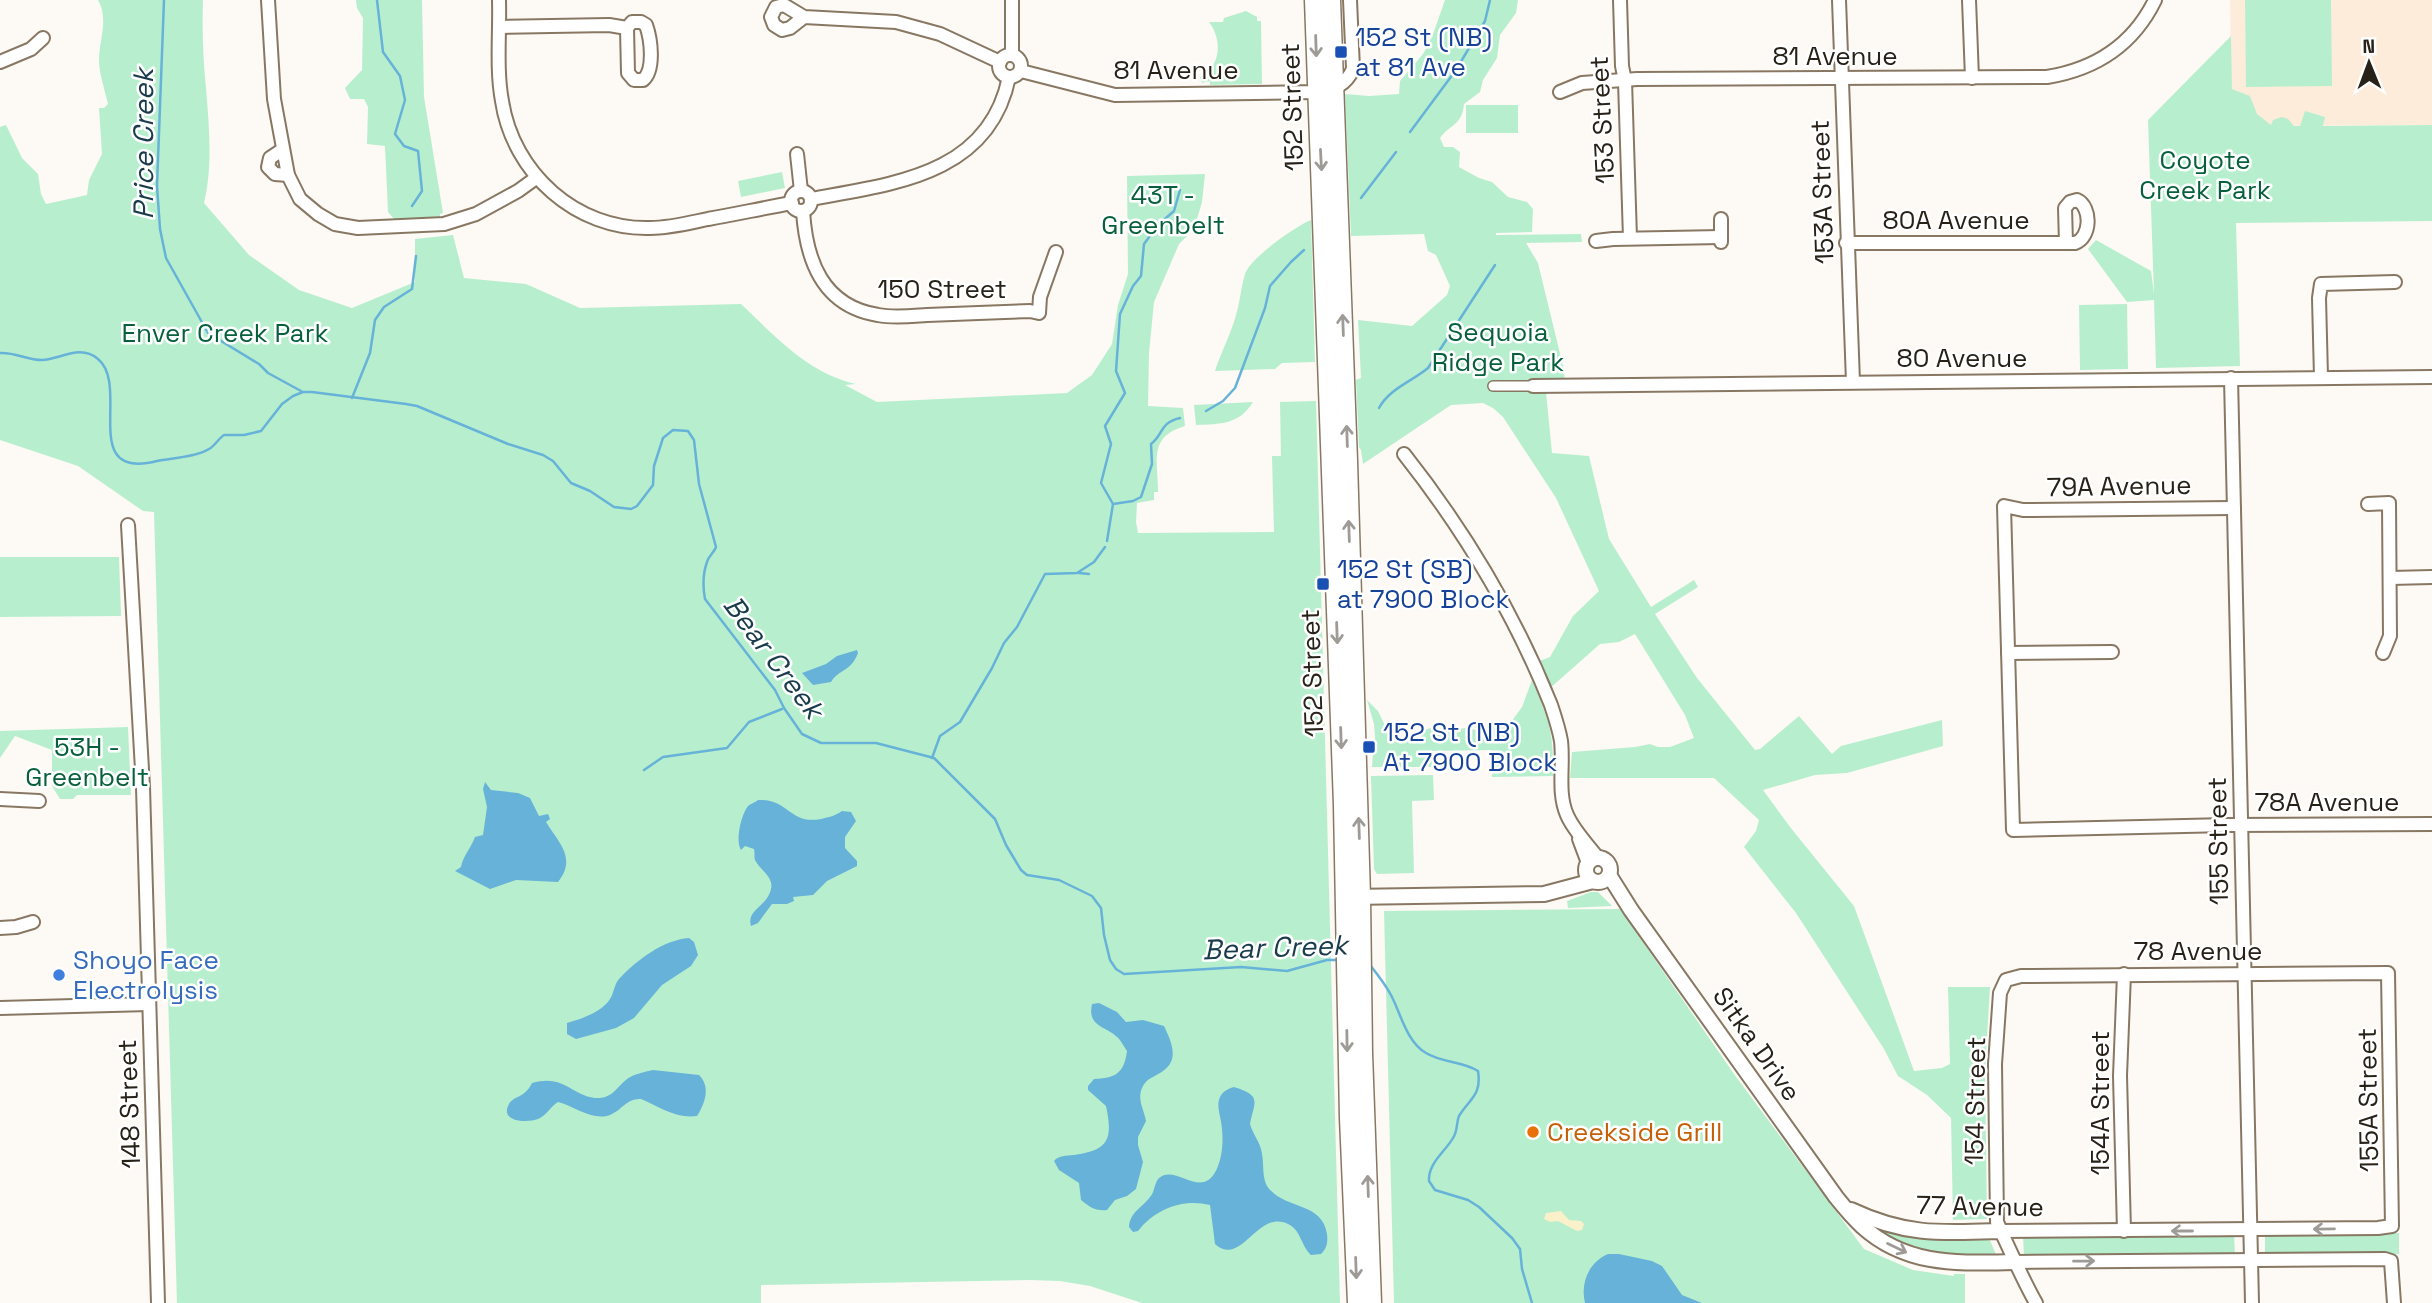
<svg xmlns="http://www.w3.org/2000/svg" width="2432" height="1303" font-family="'Space Grotesk',sans-serif">
	<style>
		.education { fill: #feecdb }
		.green { fill: #b7efce }
		.sand { fill: #faf0ca }
		.water { fill: #67b2d8 }
		.lines { fill: none; stroke-linecap: round; stroke-linejoin: round }
		.stream { stroke: #67b2d8; stroke-width: 2.5 }
		.pedestrian-casing { stroke: #887863; stroke-width: 12 }
		.minor-casing { stroke: #887863; stroke-width: 16 }
		.tertiary-casing { stroke: #887863; stroke-width: 18 }
		.secondary-casing { stroke: #887863; stroke-width: 21 }
		.pedestrian { stroke: #fff; stroke-width: 9 }
		.minor { stroke: #fff; stroke-width: 12 }
		.tertiary { stroke: #fff; stroke-width: 14 }
		.secondary { stroke: #fff; stroke-width: 18 }
		.oneway { stroke: #9e9b97 }
		.transit-dot { fill: #1a4fb4; stroke: #fff; stroke-width: 2.5 }
		.shop-dot { fill: #3f7fe0; stroke: #fff; stroke-width: 2.5 }
		.food-dot { fill: #e8710a; stroke: #fff; stroke-width: 2.5 }
		.labels { text-anchor: middle; dominant-baseline: central; stroke-width: 5; stroke-linejoin: round; paint-order: stroke }
		.transit-label { font-size: 26px; fill: #164399; stroke: #fff; text-anchor: start }
		.street-label { font-size: 26px; fill: #272118; stroke: #fff }
		.park-label { font-size: 26px; fill: #07603c; stroke: #fff }
		.shop-label { font-size: 26px; fill: #366cbe; stroke: #fff; text-anchor: start }
		.food-label { font-size: 26px; fill: #c56008; stroke: #fff; text-anchor: start }
		.water-label { font-size: 28px; font-style: italic; fill: #193b4b; stroke: #fff }
	</style>
	<rect width="100%" height="100%" fill="#fdf9f4"/>
	<polygon class="education" points="2230,0 2432,0 2432,125 2232,126"/>
	<g class="green">
		<path d="M98,0H203C202,29 203,59 206,88C209,125 213,166 204,203L249,255L299,290L352,308L415,282V239L453,235L464,278L526,284L580,308L741,304C776,337 808,373 856,384L845,385L877,402L1067,393L1092,375L1112,344L1118,305L1128,274L1127,176L1205,174L1202,202L1194,229L1179,244L1154,302L1149,353L1148,406L1183,408L1185,426C1148,437 1158,460 1158,492H1154V500L1137,503L1136,522L1138,533L1274,532L1272,456H1281L1280,402L1316,401L1340,1303H1142L1090,1286L1060,1281L1029,1280L761,1285V1303H177L154,512L143,511L78,466L0,440V127L6,125L22,158L38,174L41,194L46,204L87,195L89,180L102,154L99,108H104L108,104C105,90 99,74 99,60C99,41 109,19 98,0Z"/>
		<polygon points="356,0 422,0 424,97 443,213 440,214 440,217 395,220 388,212 385,146 367,144 368,107 364,99 350,99 345,88 362,70 363,18 357,8"/>
		<path d="M1445,0H1518L1516,13L1500,35L1497,58L1483,80L1480,92L1464,104C1462,126 1450,124 1440,138L1444,147H1453L1460,152L1459,167L1479,178L1492,182L1508,197L1527,202L1533,209L1532,232L1496,233V235L1581,234L1582,242L1526,243L1538,263L1564,370L1565,391L1546,392L1552,453L1589,456L1609,539L1651,607L1694,580L1698,587L1655,614L1697,678L1755,750L1760,749L1799,716L1832,754L1841,746L1942,720L1943,746L1847,773L1815,775L1763,790L1790,827L1854,906L1914,1071L1942,1068L1950,1064L1948,987H1990L1985,1071L1987,1219L1953,1220L1951,1118L1927,1095L1898,1076L1884,1049L1796,913L1744,847L1756,831L1759,820L1714,778H1570L1572,752L1635,747L1650,744L1658,747H1670L1694,738L1685,715L1635,634L1619,642L1600,644L1549,689L1537,662L1550,657L1573,616L1599,591L1556,498L1503,417L1493,408L1483,403L1451,405L1363,464L1361,450L1359,447L1356,380L1361,378L1358,320L1412,326L1447,295L1450,286L1436,255L1428,251L1424,234L1351,236L1345,94L1369,96L1399,94L1400,81L1423,54L1432,37Z"/>
		<polygon points="2245,0 2331,0 2332,86 2246,87"/>
		<path d="M1246,11L1257,17V21H1261L1262,84L1210,85V81L1202,83L1200,77C1222,66 1222,39 1209,22H1223L1224,18Z"/>
		<polygon points="2231,36 2232,89 2250,96 2257,114 2271,125 2273,120 2282,117 2288,119 2294,126 2300,126 2305,111 2325,117 2323,126 2432,125 2432,221 2236,223 2240,366 2156,368 2154,300 2127,302 2088,249 2096,240 2151,271 2154,294 2148,120"/>
		<rect x="1466" y="105" width="52" height="28"/>
		<polygon points="782,172 785,188 741,197 738,181"/>
		<path d="M1311,220L1315,362L1282,363L1275,369L1215,371C1221,352 1231,334 1236,315C1240,302 1241,287 1245,274C1250,258 1296,226 1311,220Z"/>
		<polygon points="2127,304 2128,369 2080,370 2079,305"/>
		<path d="M1253,402C1239,425 1220,424 1196,425L1194,405Z"/>
		<polygon points="0,557 119,557 121,616 0,617"/>
		<path d="M1532,680C1549,719 1554,733 1553,776L1492,777L1491,750L1433,751V767H1372L1373,753L1376,751L1374,724L1367,700L1378,711L1393,742L1430,728L1440,734L1464,728L1485,731L1495,726H1508L1522,707Z"/>
		<polygon points="128,727 131,795 77,795 73,799 60,799 52,786 52,750 15,736 0,758 0,731"/>
		<polygon points="1433,775 1434,800 1412,801 1414,873 1377,874 1374,869 1371,776"/>
		<polygon points="1591,892 1598,892 1612,906 1568,908 1567,901"/>
		<polygon points="1620,909 1734,1074 1864,1249 1913,1270 1954,1276 1954,1274 1965,1274 1965,1303 1394,1303 1384,911"/>
		<polygon points="1864,1222 1988,1236 1998,1259 1948,1259 1889,1242"/>
		<polygon points="2399,1233 2399,1254 2265,1256 2265,1235"/>
		<polygon points="2234,1234 2235,1255 2024,1257 2023,1236"/>
	</g>
	<polygon class="sand" points="1561,1211 1569,1220 1581,1221 1584,1224 1582,1230 1577,1231 1558,1221 1550,1222 1544,1219 1546,1213"/>
	<g class="water">
		<path d="M857,650L858,653C850,673 840,668 831,682L813,685L802,673L826,664L837,656Z"/>
		<path d="M485,782L491,790L518,793L530,798L539,816L548,814L550,819L546,822C559,843 577,858 558,882L516,880L490,889L455,871L461,867C463,856 471,848 475,837L483,835L487,807L483,789Z"/>
		<path d="M758,800C788,798 790,825 821,819C829,817 835,816 842,811L851,812L856,821L845,837V848L857,861V866L827,881L813,895L793,897L794,901L787,904H772L758,923L751,926C746,910 767,907 771,889C774,877 760,870 755,860C754,857 755,853 754,849L745,846L741,850C735,841 741,815 748,806C750,804 756,802 758,800Z"/>
		<path d="M689,938L694,942L698,955L691,966L662,985L634,1018L616,1028L576,1039L567,1034V1023C581,1019 602,1012 610,999C614,993 614,985 619,979C637,960 663,940 689,938Z"/>
		<path d="M1099,1003L1117,1012L1126,1022L1143,1020L1164,1026C1171,1041 1180,1059 1163,1071C1155,1077 1146,1078 1142,1088C1137,1100 1144,1109 1146,1121L1138,1137V1145L1143,1162L1136,1189L1127,1196L1115,1200L1107,1210C1095,1211 1091,1208 1081,1200L1079,1183L1059,1170L1054,1161C1059,1155 1066,1156 1074,1155C1109,1150 1113,1139 1106,1106L1088,1090V1086L1094,1079C1115,1078 1124,1074 1127,1051C1124,1047 1121,1040 1117,1037C1106,1026 1087,1027 1092,1004Z"/>
		<path d="M653,1070L699,1075C711,1087 705,1103 697,1116C676,1119 660,1107 641,1099C626,1099 624,1108 612,1114C595,1123 574,1106 558,1102C551,1106 547,1115 538,1119C527,1123 499,1122 509,1104C513,1096 525,1098 532,1083C566,1073 573,1099 600,1098C613,1097 618,1086 627,1079C634,1074 644,1072 653,1070Z"/>
		<path d="M1234,1087C1263,1096 1254,1102 1250,1124C1253,1135 1261,1143 1262,1154C1264,1164 1262,1177 1267,1186C1283,1210 1322,1201 1327,1234C1328,1242 1327,1248 1321,1254L1311,1255C1301,1246 1301,1230 1288,1224C1257,1209 1242,1268 1215,1244L1210,1205C1183,1198 1155,1209 1138,1231L1133,1232L1129,1227C1130,1212 1142,1208 1150,1197C1155,1192 1154,1183 1159,1178C1175,1164 1199,1197 1214,1174C1223,1160 1224,1138 1221,1122C1220,1115 1217,1106 1219,1100C1221,1092 1227,1089 1234,1087Z"/>
		<path d="M1608,1254H1619L1652,1261L1662,1266L1682,1295L1702,1303H1585C1580,1283 1589,1262 1608,1254Z"/>
	</g>
	<g class="lines">
		<g class="stream">
			<polyline points="164,0 157,186 160,229 166,258 208,333 259,364 268,373 301,391"/>
			<polyline points="377,0 383,52 400,76 405,100 395,134 404,146 418,151 422,191 412,206"/>
			<polyline points="1410,132 1456,70 1485,21 1490,0"/>
			<polyline points="1361,198 1396,152"/>
			<path d="M0,353C15,352 27,360 42,360C61,359 80,344 98,359C131,386 78,481 157,461C171,458 197,457 209,449C215,446 218,439 224,435H244L261,431L282,404L293,396L303,392H312L406,404L417,406L508,444L543,455L553,461L571,483L590,491L614,507L631,509L637,506L653,485L654,466L663,438L673,430L688,431L694,440L699,484L716,547C714,553 709,555 707,562C703,573 703,588 705,599L775,690L784,708L802,734L821,743H876L934,758L995,819L1006,845L1021,870L1027,875L1059,880L1092,896L1101,908L1104,935L1110,960L1116,969L1124,974L1241,967L1287,971L1327,960H1340"/>
			<polyline points="352,398 370,353 375,320 384,307 412,289 416,256"/>
			<path d="M1379,408C1389,389 1411,382 1428,368L1495,265"/>
			<polyline points="1206,411 1223,401 1235,388 1265,308 1270,286 1291,262 1304,250"/>
			<polyline points="1113,504 1101,483 1111,444 1105,426 1125,393 1116,371 1120,314 1133,286 1141,276 1144,244 1158,225 1174,211 1180,190"/>
			<path d="M1107,541L1113,504L1133,501L1141,497L1152,464L1151,444C1164,434 1159,423 1180,418"/>
			<polyline points="1079,573 1089,574"/>
			<polyline points="932,758 940,736 960,722 992,668 1004,643 1017,627 1045,574 1077,573 1094,562 1105,547"/>
			<polyline points="644,770 663,757 727,748 749,722 782,709"/>
			<path d="M1370,965C1378,975 1386,985 1392,997C1401,1015 1407,1042 1426,1053C1442,1063 1463,1061 1478,1071C1482,1096 1469,1099 1459,1116C1456,1123 1458,1131 1453,1138C1445,1152 1428,1163 1429,1181L1435,1190L1468,1200L1479,1207L1512,1238L1520,1249L1522,1269L1532,1303"/>
		</g>
		<g class="pedestrian-casing">
			<polyline id="pedestrian" points="1493,386 1533,386"/>
		</g>
		<g class="minor-casing">
			<g id="minor">
				<polyline points="268,0 274,99 288,175 300,199 318,214 335,224 358,228 444,224 476,214 518,191 536,178"/>
				<path d="M499,0C500,33 496,69 502,101C513,173 576,230 650,228C670,228 689,223 708,219C736,214 764,208 792,203"/>
				<polyline points="1620,0 1622,66 1625,81 1630,238"/>
				<polyline points="1839,0 1853,382"/>
				<polyline points="1969,0 1972,78"/>
				<polyline points="804,17 784,5 776,7 771,17 774,25 782,30 790,28 804,17 896,22 940,34 1000,62"/>
				<path d="M500,27L609,25L627,28L632,22H641L646,25C651,39 655,70 643,80H634L628,73L627,28"/>
				<polyline points="1012,55 1012,0"/>
				<circle cx="1010" cy="66" r="11"/>
				<polyline points="0,62 31,49 43,38"/>
				<path d="M1021,71L1115,95L1318,92C1334,90 1346,85 1353,69L1350,0"/>
				<path d="M1560,92L1582,83L1637,79L2047,77C2096,69 2133,45 2155,0"/>
				<polyline points="282,150 270,158 268,167 275,174 288,175"/>
				<polyline points="797,154 801,191"/>
				<circle cx="801" cy="201" r="10"/>
				<path d="M811,199C891,184 989,176 1009,77"/>
				<path d="M803,211C806,260 822,306 878,315C894,318 911,316 927,315C961,314 996,312 1030,311L1039,313L1040,297L1056,252"/>
				<polyline points="1721,219 1721,242"/>
				<polyline points="1596,241 1613,239 1721,237"/>
				<path d="M1846,243H2075C2091,238 2092,207 2077,200L2070,202L2065,208L2066,243"/>
				<polyline points="2321,377 2319,298 2321,284 2395,282"/>
				<polyline points="2231,378 2252,1303"/>
				<polyline points="1533,386 2432,377"/>
				<path d="M1404,454C1464,530 1515,615 1551,705C1555,717 1559,729 1561,741C1564,766 1557,792 1567,815C1574,831 1588,845 1598,858"/>
				<polyline points="2368,504 2389,503 2390,636 2383,653"/>
				<polyline points="2234,508 2023,510 2004,506 2013,830 2228,825 2432,824"/>
				<polyline points="128,525 143,787 158,1303"/>
				<polyline points="2390,578 2432,577"/>
				<polyline points="2008,653 2112,652"/>
				<polyline points="0,799 39,801"/>
				<polyline points="1579,839 1588,863"/>
				<polyline points="0,928 16,927 33,922"/>
				<polyline points="2124,974 2120,1076 2124,1231"/>
				<polyline points="0,1008 149,1004"/>
				<path d="M2001,1231L2378,1228L2392,1226L2388,973L2021,976L2006,980L2000,993L1995,1064L1997,1222L2001,1231C2012,1255 2023,1280 2036,1303"/>
				<polyline points="2016,1262 2385,1259 2391,1261 2394,1303"/>
			</g>
		</g>
		<g class="tertiary-casing">
			<g id="tertiary">
				<circle cx="1598" cy="870" r="12"/>
				<path d="M1609,875L1631,910L1836,1197C1844,1207 1852,1217 1862,1226C1907,1267 1959,1263 2016,1262"/>
				<polyline points="1351,897 1544,894 1593,881"/>
				<path d="M1851,1210C1906,1236 1942,1233 2001,1231"/>
			</g>
		</g>
		<g class="secondary-casing">
			<g id="secondary">
				<polyline points="1314,0 1343,805 1349,1118 1357,1303"/>
				<polyline points="1331,0 1348,461 1361,897 1363,1053 1372,1303"/>
			</g>
		</g>
		<use href="#pedestrian" class="pedestrian"/>
		<use href="#minor" class="minor"/>
		<use href="#tertiary" class="tertiary"/>
		<use href="#secondary" class="secondary"/>
	</g>
	<defs><path id="oneway-shaft" d="M-6 0H5M1.5-3L5.5 0L1.5 3" fill="none" stroke-width="1.6" stroke-linecap="round" stroke-linejoin="round" transform="scale(1.75)"/></defs>
	<g class="oneway">
		<use href="#oneway-shaft" transform="translate(1316 46) rotate(88)"/>
		<use href="#oneway-shaft" transform="translate(1321 160) rotate(87)"/>
		<use href="#oneway-shaft" transform="translate(1343 325) rotate(-92)"/>
		<use href="#oneway-shaft" transform="translate(1347 436) rotate(-92)"/>
		<use href="#oneway-shaft" transform="translate(1349 531) rotate(-92)"/>
		<use href="#oneway-shaft" transform="translate(1337 633) rotate(88)"/>
		<use href="#oneway-shaft" transform="translate(1341 738) rotate(88)"/>
		<use href="#oneway-shaft" transform="translate(1359 828) rotate(-92)"/>
		<use href="#oneway-shaft" transform="translate(1347 1041) rotate(89)"/>
		<use href="#oneway-shaft" transform="translate(1368 1186) rotate(-92)"/>
		<use href="#oneway-shaft" transform="translate(2324 1229) rotate(179)"/>
		<use href="#oneway-shaft" transform="translate(2182 1231) rotate(180)"/>
		<use href="#oneway-shaft" transform="translate(1897 1248) rotate(26)"/>
		<use href="#oneway-shaft" transform="translate(2084 1261) rotate(-1)"/>
		<use href="#oneway-shaft" transform="translate(1356 1268) rotate(88)"/>
	</g>
	<g class="transit-dot">
		<rect x="1334" y="45" width="14" height="14" rx="3.5"/>
		<rect x="1316" y="577" width="14" height="14" rx="3.5"/>
		<rect x="1362" y="740" width="14" height="14" rx="3.5"/>
	</g>
	<circle class="shop-dot" cx="59" cy="975" r="7"/>
	<circle class="food-dot" cx="1533" cy="1132" r="7"/>
	<g class="labels">
		<g class="transit-label">
			<text x="1355" y="37">152 St (NB)<tspan x="1355" dy="30">at 81 Ave</tspan></text>
			<text x="1337" y="569">152 St (SB)<tspan x="1337" dy="30">at 7900 Block</tspan></text>
			<text x="1383" y="732">152 St (NB)<tspan x="1383" dy="30">At 7900 Block</tspan></text>
		</g>
		<g class="street-label">
			<text x="1835" y="56">81 Avenue</text>
			<text x="1176" y="70">81 Avenue</text>
			<text transform="translate(1292 107) rotate(-92)">152 Street</text>
			<text transform="translate(1602 120) rotate(-93)">153 Street</text>
			<text transform="translate(1822 192) rotate(-92)">153A Street</text>
			<text x="1956" y="220">80A Avenue</text>
			<text x="942" y="289">150 Street</text>
			<text x="1962" y="358">80 Avenue</text>
			<text transform="translate(2119 486) rotate(-1)">79A Avenue</text>
			<text transform="translate(1312 673) rotate(-92)">152 Street</text>
			<text x="2327" y="802">78A Avenue</text>
			<text transform="translate(2218 841) rotate(-91)">155 Street</text>
			<text x="2198" y="951">78 Avenue</text>
			<text transform="translate(1757 1044) rotate(55)">Sitka Drive</text>
			<text transform="translate(2368 1100) rotate(-91)">155A Street</text>
			<text transform="translate(1975 1101) rotate(-89)">154 Street</text>
			<text transform="translate(2100 1103) rotate(-90)">154A Street</text>
			<text transform="translate(129 1104) rotate(-92)">148 Street</text>
			<text transform="translate(1980 1206) rotate(1)">77 Avenue</text>
		</g>
		<g class="park-label">
			<text x="2205" y="160">Coyote<tspan x="2205" dy="30">Creek Park</tspan></text>
			<text x="1163" y="195">43T -<tspan x="1163" dy="30">Greenbelt</tspan></text>
			<text x="1498" y="332">Sequoia<tspan x="1498" dy="30">Ridge Park</tspan></text>
			<text x="225" y="333">Enver Creek Park</text>
			<text x="87" y="747">53H -<tspan x="87" dy="30">Greenbelt</tspan></text>
		</g>
		<g class="shop-label">
			<text x="73" y="960">Shoyo Face<tspan x="73" dy="30">Electrolysis</tspan></text>
		</g>
		<g class="food-label">
			<text x="1547" y="1132">Creekside Grill</text>
		</g>
		<g class="water-label">
			<text transform="translate(143 144) rotate(-90)">Price Creek</text>
			<text transform="translate(774 657) rotate(53)">Bear Creek</text>
			<text transform="translate(1275 947) rotate(-2)">Bear Creek</text>
		</g>
	</g>
	<g transform="translate(2369 63) rotate(359)" stroke="#ffffff" stroke-width="5" paint-order="stroke">
	<path d="M0-5L12 26L0 18L-12 26Z" fill="#272118"/>
	<text y="-10" font-size="19" font-weight="bold" text-anchor="middle" fill="#272118">N</text>
	</g>
</svg>
